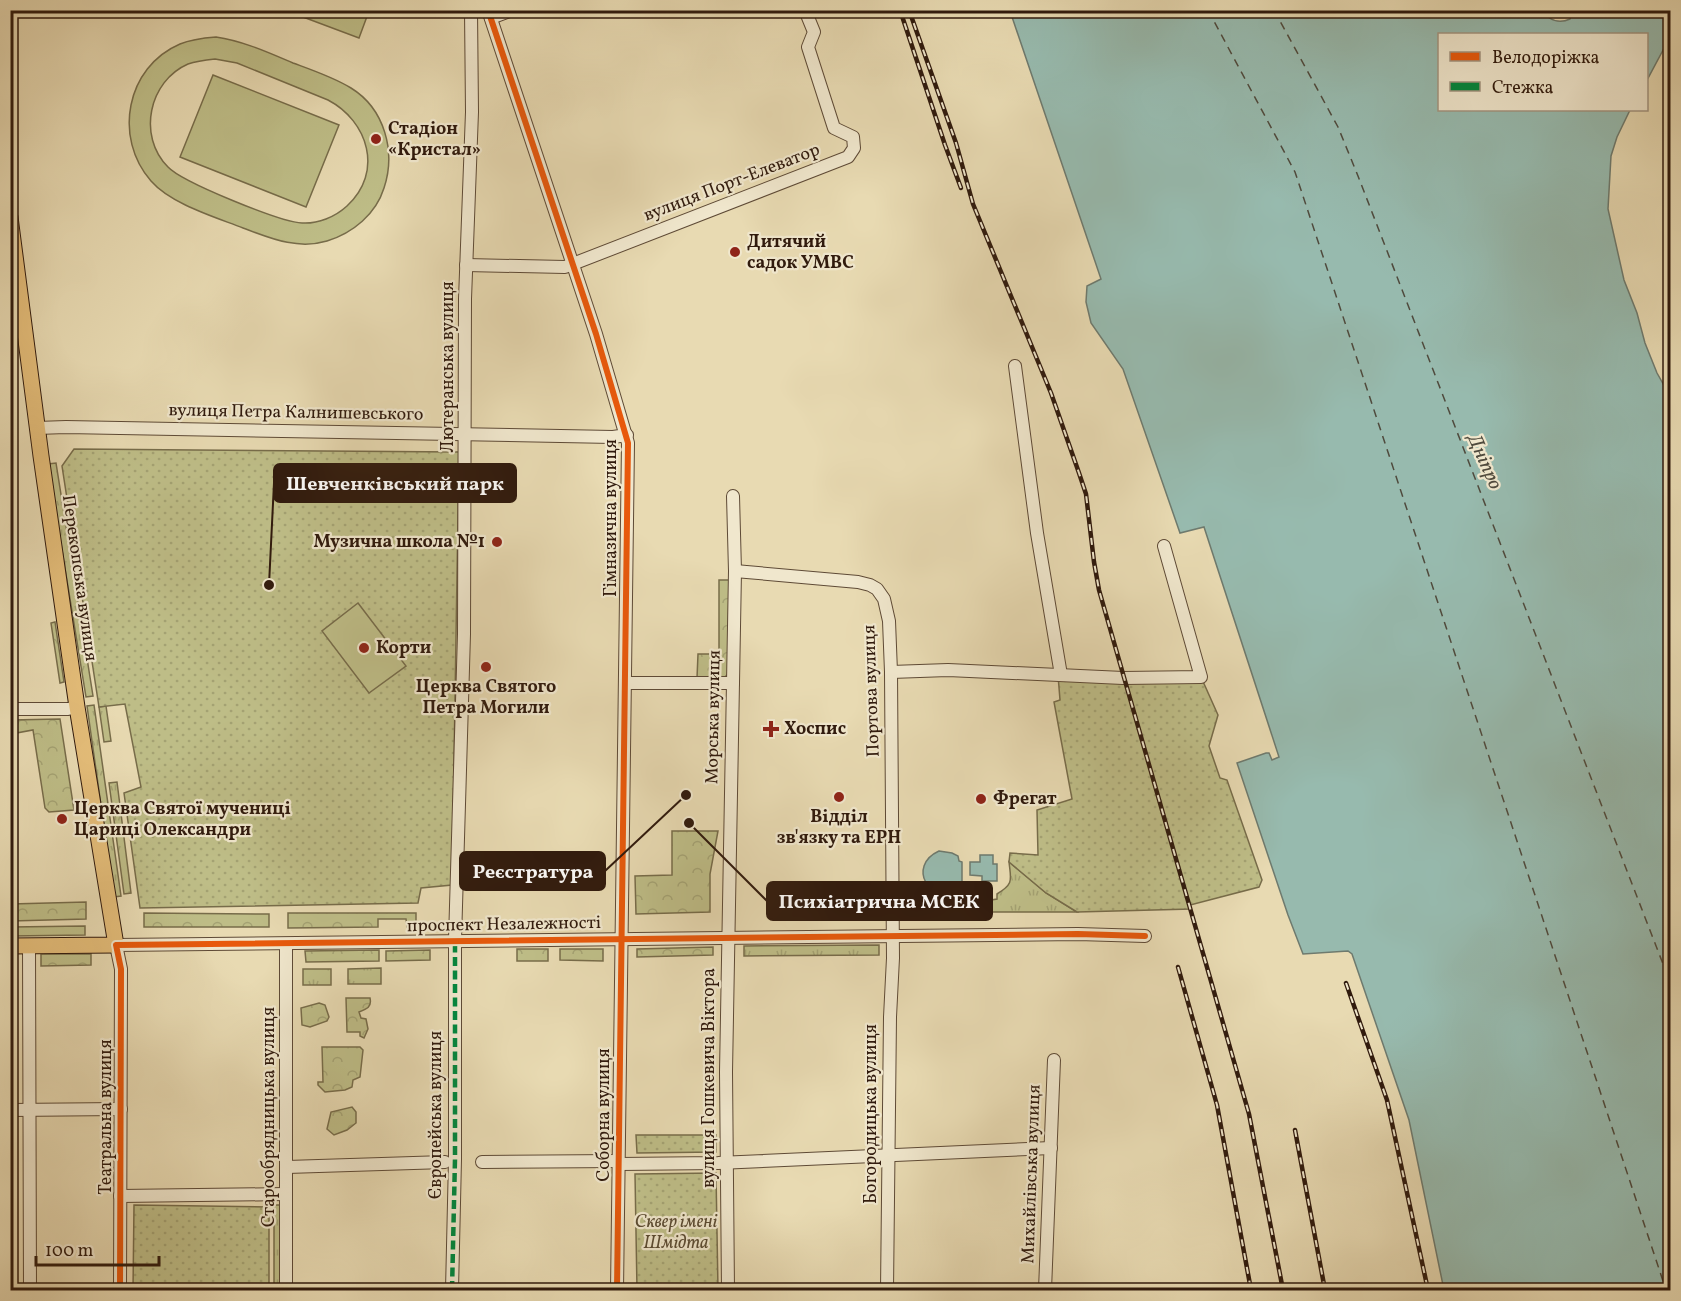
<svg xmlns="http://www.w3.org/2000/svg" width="1681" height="1301" font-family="Vollkorn,serif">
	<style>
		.grass { fill: url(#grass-tufts); stroke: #776c4a; stroke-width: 1.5 }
		.forest { fill: url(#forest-crowns); stroke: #776c4a; stroke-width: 1.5 }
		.park { fill: url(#park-dots); stroke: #776c4a; stroke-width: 1.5 }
		.pitch { fill: #bebd87; stroke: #776c4a; stroke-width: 1.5; fill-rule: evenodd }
		.water { fill: #97baae; stroke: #6e7a6e; stroke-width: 1.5 }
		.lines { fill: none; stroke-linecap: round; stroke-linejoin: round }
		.ferry { stroke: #4f4a3d; stroke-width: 1.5; stroke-dasharray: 8 6; stroke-linecap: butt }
		.minor-casing { stroke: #5e4a36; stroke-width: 14 }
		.major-casing { stroke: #301a0d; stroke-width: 17 }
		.minor { stroke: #f0e7cd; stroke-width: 12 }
		.major { stroke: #e4bd79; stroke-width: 15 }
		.rail-casing { stroke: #301a0d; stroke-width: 4.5 }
		.rail { stroke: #f0e7cd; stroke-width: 2; stroke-dasharray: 7; stroke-linecap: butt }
		.quiet { stroke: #00873e; stroke-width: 4.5; stroke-dasharray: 9 4.5; stroke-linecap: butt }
		.cycleway-casing { stroke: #f0e7cd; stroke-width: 10 }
		.cycleway { stroke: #e8590c; stroke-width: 6 }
		.poi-dot { fill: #8f2418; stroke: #f0e7cd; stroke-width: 2 }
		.labels { text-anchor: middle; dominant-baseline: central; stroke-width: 4.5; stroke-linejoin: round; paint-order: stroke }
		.poi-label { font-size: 18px; font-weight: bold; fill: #301a0d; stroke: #f0e7cd; text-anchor: start }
		.street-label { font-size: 18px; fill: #301a0d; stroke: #f0e7cd }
		.park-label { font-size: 18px; font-style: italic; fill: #5b4b32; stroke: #f0e7cd }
		.water-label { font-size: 20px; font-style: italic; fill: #4f4a3d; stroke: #f0e7cd }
		.leader { fill: none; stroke: #301a0d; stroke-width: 2 }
		.callout-dot { fill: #301a0d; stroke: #f0e7cd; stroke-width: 2 }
		.callout { fill: #301a0d; stroke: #301a0d; stroke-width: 2 }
		.callout-label { font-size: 20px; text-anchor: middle; font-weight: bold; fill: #fff }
	</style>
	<defs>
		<pattern id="grass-tufts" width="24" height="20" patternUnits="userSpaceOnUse" patternTransform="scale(1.5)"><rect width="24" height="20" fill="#bebd87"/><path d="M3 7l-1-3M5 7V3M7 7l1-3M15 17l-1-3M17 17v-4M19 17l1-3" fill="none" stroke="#a4a273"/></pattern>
		<pattern id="forest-crowns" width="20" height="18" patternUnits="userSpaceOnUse" patternTransform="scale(1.5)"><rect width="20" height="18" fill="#bebd87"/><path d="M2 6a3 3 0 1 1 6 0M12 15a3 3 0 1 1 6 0" fill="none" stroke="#a4a273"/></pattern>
		<pattern id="park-dots" width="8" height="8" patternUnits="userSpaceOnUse" patternTransform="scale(1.5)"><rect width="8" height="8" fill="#bebd87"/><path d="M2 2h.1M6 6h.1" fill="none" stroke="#a4a273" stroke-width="1.8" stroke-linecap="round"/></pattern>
	</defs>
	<rect width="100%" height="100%" fill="#e8dab2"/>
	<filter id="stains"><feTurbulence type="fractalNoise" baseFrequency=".00333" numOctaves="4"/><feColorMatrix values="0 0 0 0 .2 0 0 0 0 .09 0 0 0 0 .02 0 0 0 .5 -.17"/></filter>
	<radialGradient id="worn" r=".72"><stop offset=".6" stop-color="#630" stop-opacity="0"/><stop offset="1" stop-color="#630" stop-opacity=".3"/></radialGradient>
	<g class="grass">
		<polygon points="56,463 93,696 86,697 48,464"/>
		<polygon points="94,705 121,896 114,897 87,706"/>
		<polygon points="106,706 111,741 104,742 99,707"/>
		<polygon points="117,782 131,893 124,894 109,783"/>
		<path d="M1009,862L1046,893L1077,912H972L979,902L997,899V894C1014,884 1011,880 1009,862Z"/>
		<polygon points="879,945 879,955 744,956 744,946"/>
		<polygon points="381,968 381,984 348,984 348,969"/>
		<rect x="303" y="969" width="28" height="16"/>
		<rect x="274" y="1205" width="6" height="85"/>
	</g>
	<g class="forest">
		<polygon points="719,580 729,580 728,674 724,678 697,678 698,654 719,654"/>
		<polygon points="55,622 64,682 60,683 51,623"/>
		<polygon points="60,719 74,810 49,812 45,808 33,730 11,734 11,720"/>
		<polygon points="672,831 718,831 710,874 710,912 636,914 635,876 672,875"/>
		<polygon points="86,902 86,919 11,921 11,904"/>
		<polygon points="144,913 269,914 269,927 144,927"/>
		<polygon points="288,913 416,913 416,927 407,927 406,919 378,919 378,927 288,928"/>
		<polygon points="85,926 85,935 11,936 11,927"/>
		<polygon points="713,947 713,955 637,957 637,949"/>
		<rect x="517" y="949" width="31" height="12"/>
		<polygon points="560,949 603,949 603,961 560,960"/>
		<polygon points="379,950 379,961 306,962 305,951"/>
		<polygon points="430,950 430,960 386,961 386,951"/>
		<polygon points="41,954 91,954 91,965 41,966"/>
		<path d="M346,998H370C372,1007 367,1009 359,1012L361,1018L366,1019L368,1029L364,1038L360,1036V1032H347Z"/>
		<polygon points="319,1003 325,1005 329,1017 327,1021 310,1027 302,1025 301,1008"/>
		<polygon points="322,1047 360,1047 363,1050 360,1077 353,1080 352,1087 345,1090 325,1092 318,1085 318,1082 323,1082"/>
		<polygon points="352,1107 356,1112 356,1123 347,1130 334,1135 327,1129 331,1112"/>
	</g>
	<g class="park">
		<polygon points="74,449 459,452 452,885 421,888 418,903 140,908 124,793 141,787 125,704 99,707 62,466"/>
		<polygon points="1058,675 1201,677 1218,715 1209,746 1220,778 1227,780 1262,880 1259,887 1190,905 1191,909 1077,912 1046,893 1009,862 1010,853 1038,855 1037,810 1072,799 1054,702 1060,700"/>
		<polygon points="636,1135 716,1135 716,1152 637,1153"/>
		<polygon points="716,1173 718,1290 637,1290 635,1174"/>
		<polygon points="134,1205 269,1207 269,1290 133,1290"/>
	</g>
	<g class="pitch">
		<polygon points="287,11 369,11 359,38"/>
		<path d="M216,37C243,41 267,52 293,63C312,70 333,77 351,88C385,109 396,152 384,188C376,214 353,233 327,241C297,250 270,238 243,228C215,217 171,204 151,181C113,138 126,67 180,44C192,39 203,38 216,37ZM215,59L237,63L328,100C368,121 384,172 347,206C335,217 318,224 302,223C280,222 182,182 168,167C137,136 149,81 188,64C197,61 206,60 215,59Z"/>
		<polygon points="213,75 339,125 306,207 180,157"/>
		<polygon points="358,603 406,666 369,693 322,631"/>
	</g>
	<g class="water">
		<path d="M1542,11C1549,20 1559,24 1570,19L1573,11H1670V37L1647,80L1646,34H1440V110H1630L1617,137L1611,156L1608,209L1624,280L1637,313L1645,343L1657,373L1670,396V1290H1444L1409,1120L1352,954L1348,951L1303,954L1288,915L1237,763L1266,753H1269L1272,760L1279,757L1204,527L1180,533L1123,369L1091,323L1086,302L1087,286L1101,279L1010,11Z"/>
		<path d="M939,851L952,853L958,856L959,861L962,862V882H959V888C930,907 906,866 939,851Z"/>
		<polygon points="980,855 993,855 993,864 997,864 997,881 982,881 982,876 970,875 970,862 980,862"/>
	</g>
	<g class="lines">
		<g class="ferry">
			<polyline points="1208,10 1295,172 1666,1290"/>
			<polyline points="1274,10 1338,127 1358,176 1670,982"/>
		</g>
		<g class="minor-casing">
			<g id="minor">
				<polyline points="488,10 596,334 628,443 617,1290"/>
				<polyline points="491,18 512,10"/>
				<polyline points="466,265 565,267 848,157 854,148 853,137 834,128 808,47 814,32 805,10"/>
				<polyline points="1015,366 1037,533 1061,675"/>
				<polyline points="37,428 66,427 613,437 627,435"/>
				<polyline points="735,571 858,582 870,585 877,589 884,599 889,621 891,672 893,958 890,1017 887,1290"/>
				<polyline points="891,672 948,670 1123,678 1201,677 1164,546"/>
				<polyline points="625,683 733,683"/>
				<polyline points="10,709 68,709 77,707"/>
				<polyline points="29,946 30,1290"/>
				<polyline points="10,1110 121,1109"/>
				<polyline points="482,1162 619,1161"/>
				<polyline points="619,1164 718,1163 1051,1148"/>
				<polyline points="287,1167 445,1162"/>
				<polyline points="120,1196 286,1194"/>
				<path d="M120,1290L121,969L116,945C436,940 757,938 1078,934L1145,936"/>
				<polyline points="286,1290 286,944"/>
				<polyline points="452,1290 455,1159 455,940 464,634 465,299 472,112 471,10"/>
				<polyline points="728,1290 726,1072 735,571 733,496"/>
				<polyline points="1045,1290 1054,1060"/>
			</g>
		</g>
		<g class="major-casing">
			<polyline id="major" points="10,217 41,456 77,707 116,945 10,946"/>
		</g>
		<use href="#minor" class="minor"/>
		<use href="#major" class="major"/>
		<g class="rail-casing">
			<g id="rail">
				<polyline points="900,10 945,145 961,188"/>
				<polyline points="909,10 956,143 973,204 1051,393 1079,473 1086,494 1094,562 1099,590 1249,1114 1283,1290"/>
				<polyline points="1178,967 1217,1105 1251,1290"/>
				<polyline points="1346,983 1387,1100 1428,1290"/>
				<polyline points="1295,1130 1325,1290"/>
			</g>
		</g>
		<use href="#rail" class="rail"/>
		<polyline class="quiet" points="452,1290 455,1159 455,940"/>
		<g class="cycleway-casing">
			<g id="cycleway">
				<polyline points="488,10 596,334 628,443 617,1290"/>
				<path d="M120,1290L121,969L116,945C436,940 757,938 1078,934L1145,936"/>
			</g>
		</g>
		<use href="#cycleway" class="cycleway"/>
	</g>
	<g class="poi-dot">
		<circle cx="376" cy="139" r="6"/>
		<circle cx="735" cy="252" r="6"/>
		<circle cx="497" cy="542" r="6"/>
		<circle cx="364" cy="648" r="6"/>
		<circle cx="486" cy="667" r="6"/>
		<path d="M768 720h6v6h6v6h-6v6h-6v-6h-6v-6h6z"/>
		<circle cx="839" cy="797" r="6"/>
		<circle cx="981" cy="799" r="6"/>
		<circle cx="62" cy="819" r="6"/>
	</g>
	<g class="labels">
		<g class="poi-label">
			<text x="388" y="129">Стадіон<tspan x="388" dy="21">«Кристал»</tspan></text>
			<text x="747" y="242">Дитячий<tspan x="747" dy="21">садок УМВС</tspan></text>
			<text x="485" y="542" text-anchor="end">Музична школа №1</text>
			<text x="376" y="648">Корти</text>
			<text x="486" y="687" text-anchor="middle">Церква Святого<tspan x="486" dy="21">Петра Могили</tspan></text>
			<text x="784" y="729">Хоспис</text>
			<text x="993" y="799">Фрегат</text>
			<text x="74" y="809">Церква Святої мучениці<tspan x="74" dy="21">Цариці Олександри</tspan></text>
			<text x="839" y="817" text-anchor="middle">Відділ<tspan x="839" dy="21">зв'язку та ЕРН</tspan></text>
		</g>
		<g class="street-label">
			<text transform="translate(732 183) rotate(-21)">вулиця Порт-Елеватор</text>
			<text transform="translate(448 367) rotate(-90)">Лютеранська вулиця</text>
			<text transform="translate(296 413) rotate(1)">вулиця Петра Калнишевського</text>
			<text transform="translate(611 518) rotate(-90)">Гімназична вулиця</text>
			<text transform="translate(79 578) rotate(82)">Перекопська вулиця</text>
			<text transform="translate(872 691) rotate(-92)">Портова вулиця</text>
			<text transform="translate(714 717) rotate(-89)">Морська вулиця</text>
			<text transform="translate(504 925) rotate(-1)">проспект Незалежності</text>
			<text transform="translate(709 1078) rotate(-90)">вулиця Гошкевича Віктора</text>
			<text transform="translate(871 1114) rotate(-90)">Богородицька вулиця</text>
			<text transform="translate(436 1115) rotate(-90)">Європейська вулиця</text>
			<text transform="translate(604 1115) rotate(-90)">Соборна вулиця</text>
			<text transform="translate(106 1117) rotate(-90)">Театральна вулиця</text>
			<text transform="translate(269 1117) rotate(-90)">Старообрядницька вулиця</text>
			<text transform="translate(1032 1174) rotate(-88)">Михайлівська вулиця</text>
		</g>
		<g class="park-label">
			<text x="676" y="1222">Сквер імені<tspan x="676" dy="21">Шмідта</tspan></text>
		</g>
		<g class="water-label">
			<text transform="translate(1484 462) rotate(66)">Дніпро</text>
		</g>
	</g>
	<path class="leader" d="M269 585L274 483M686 795L605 871M689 823L767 901"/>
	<g class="callout-dot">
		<circle cx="269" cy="585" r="6"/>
		<circle cx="686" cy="795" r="6"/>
		<circle cx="689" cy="823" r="6"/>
	</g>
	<g class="callout">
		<rect x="274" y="464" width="242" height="38" rx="6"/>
		<rect x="460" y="852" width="145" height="38" rx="6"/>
		<rect x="767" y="882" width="225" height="38" rx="6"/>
	</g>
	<g class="callout-label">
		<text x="395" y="490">Шевченківський парк</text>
		<text x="533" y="878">Реєстратура</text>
		<text x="879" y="908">Психіатрична МСЕК</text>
	</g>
	<rect width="1681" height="1301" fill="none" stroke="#e8dab2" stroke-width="36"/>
	<rect x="12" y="12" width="1657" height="1277" fill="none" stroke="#301a0d" stroke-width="3"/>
	<rect x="18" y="18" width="1645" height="1265" fill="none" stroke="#301a0d" stroke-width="1.5"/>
	<rect x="1438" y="33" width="210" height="78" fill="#f0e7cd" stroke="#a39580" stroke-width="1.5"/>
	<rect x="1450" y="52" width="30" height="9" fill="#e8590c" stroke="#a39580" stroke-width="1.5"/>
	<text x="1492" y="63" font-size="18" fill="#301a0d">Велодоріжка</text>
	<rect x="1450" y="82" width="30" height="9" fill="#00873e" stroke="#a39580" stroke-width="1.5"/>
	<text x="1492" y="93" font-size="18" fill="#301a0d">Стежка</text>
	<path d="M36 1256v9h123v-9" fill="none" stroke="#301a0d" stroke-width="3"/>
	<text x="45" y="1256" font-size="18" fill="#301a0d" stroke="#f0e7cd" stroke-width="4.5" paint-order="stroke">100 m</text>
	<rect width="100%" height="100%" filter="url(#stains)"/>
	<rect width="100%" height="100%" fill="url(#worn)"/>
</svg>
